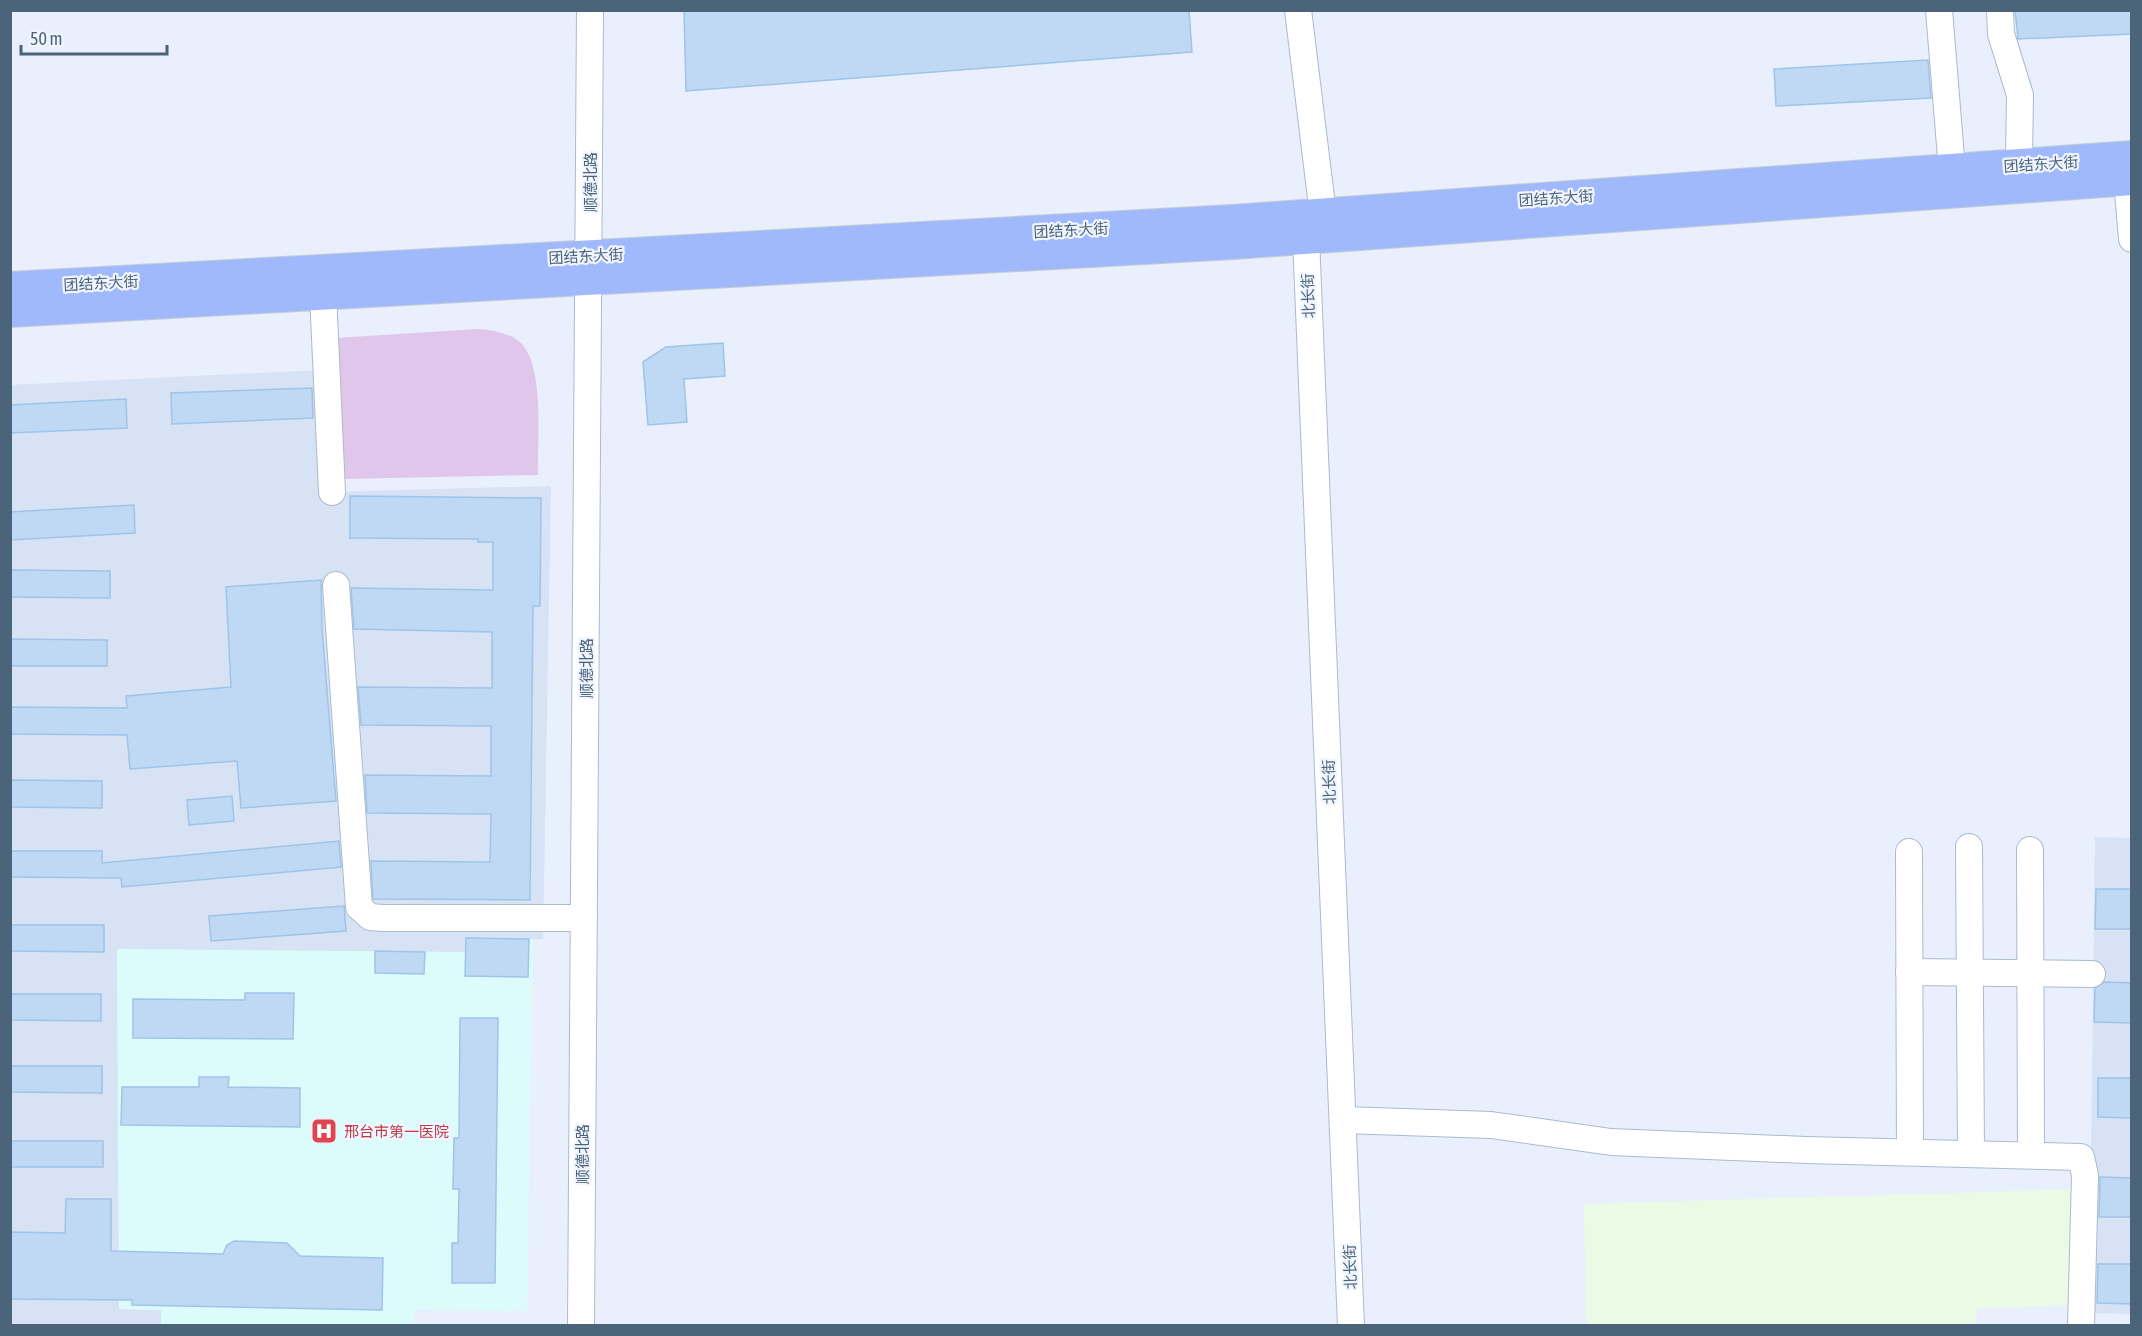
<svg xmlns="http://www.w3.org/2000/svg" width="2142" height="1336" font-family="'Asap Condensed','Noto Sans SC',sans-serif">
	<style>
		.residential { fill: #d7e2f5 }
		.education { fill: #ebfae5 }
		.medical { fill: #dcfcfb }
		.green { fill: #e1c6ec }
		.building { fill: #bfd9f4; stroke: #9fc4e7; stroke-width: 1.5 }
		.lines { fill: none; stroke-linecap: round; stroke-linejoin: round }
		.minor-casing { stroke: #abbbce; stroke-width: 28 }
		.major-casing { stroke: #c5cdd4; stroke-width: 34 }
		.minor { stroke: #fff; stroke-width: 26 }
		.major { stroke: #a0b9fd; stroke-width: 32 }
		.labels { text-anchor: middle; dominant-baseline: central; stroke-width: 4.5; stroke-linejoin: round; paint-order: stroke }
		.street-label { font-size: 15px; fill: #4b647a; stroke: #f0f5ff }
		.health-label { font-size: 15px; fill: #be3a42; stroke: #f0f5ff; text-anchor: start }
	</style>
	<rect width="100%" height="100%" fill="#e9effd"/>
	<g class="residential">
		<polygon points="320,370 325,492 551,486 543,939 466,938 466,952 120,1309 161,1310 161,1325 11,1325 10,385"/>
		<polygon points="2095,837 2131,838 2131,1314 2089,1313"/>
	</g>
	<polygon class="education" points="2081,1189 2070,1305 1976,1309 1976,1326 1586,1325 1584,1204"/>
	<polygon class="medical" points="466,938 533,939 527,1311 415,1310 414,1326 161,1326 161,1310 119,1309 117,949 465,952"/>
	<path class="green" d="M478,329C492,330 510,333 521,343C545,367 537,442 538,475L344,479L336,338Z"/>
	<g class="building">
		<polygon points="684,10 1189,10 1192,52 686,91"/>
		<polygon points="2015,10 2132,10 2132,34 2018,39"/>
		<polygon points="1928,60 1931,98 1776,106 1774,69"/>
		<polygon points="723,343 725,376 684,379 687,422 648,425 643,362 666,347"/>
		<polygon points="312,388 313,418 172,424 171,393"/>
		<polygon points="126,399 127,428 10,433 10,405"/>
		<polygon points="350,496 541,498 540,606 533,606 530,900 373,899 371,861 490,862 491,814 367,813 365,775 491,776 491,726 361,725 358,687 492,688 492,632 354,629 351,588 493,590 493,542 478,542 478,539 350,538"/>
		<polygon points="134,505 135,533 10,540 10,512"/>
		<polygon points="10,570 110,571 110,598 10,597"/>
		<polygon points="321,580 322,629 336,801 241,808 237,761 130,769 127,735 10,734 10,707 127,708 126,696 231,687 226,587"/>
		<polygon points="10,639 107,640 107,666 10,666"/>
		<polygon points="10,780 102,781 102,808 10,807"/>
		<polygon points="232,796 234,821 189,825 187,800"/>
		<polygon points="339,841 341,867 122,887 121,878 10,877 10,851 102,851 102,863"/>
		<polygon points="2096,889 2132,889 2132,929 2095,929"/>
		<polygon points="344,906 346,931 211,941 209,916"/>
		<polygon points="10,925 104,925 104,952 10,951"/>
		<polygon points="466,938 529,939 528,977 465,976"/>
		<polygon points="375,951 425,952 424,974 375,973"/>
		<polygon points="2104,982 2132,983 2132,1023 2094,1022 2095,988"/>
		<polygon points="245,993 294,993 293,1039 133,1038 133,999 245,1000"/>
		<polygon points="10,994 101,994 101,1021 10,1020"/>
		<polygon points="460,1018 498,1018 495,1283 452,1283 452,1243 458,1243 459,1189 453,1189 454,1138 459,1138"/>
		<polygon points="10,1066 102,1066 102,1093 10,1092"/>
		<polygon points="199,1077 229,1077 228,1087 300,1088 300,1127 121,1125 122,1087 199,1087"/>
		<polygon points="2098,1078 2132,1078 2132,1118 2098,1117"/>
		<rect x="10" y="1141" width="93" height="26"/>
		<polygon points="2100,1177 2132,1178 2132,1217 2099,1217"/>
		<polygon points="66,1199 111,1199 111,1251 223,1254 227,1245 234,1241 287,1243 300,1256 383,1258 382,1310 132,1305 132,1300 10,1299 10,1232 65,1233"/>
		<polygon points="2098,1264 2132,1264 2132,1304 2097,1303"/>
	</g>
	<g class="lines">
		<g class="minor-casing">
			<g id="minor">
				<polyline points="1298,10 1323,214"/>
				<polyline points="1939,10 1952,170"/>
				<polyline points="2000,10 2001,34 2020,95 2019,159"/>
				<polyline points="2127,180 2132,239"/>
				<polyline points="1306,238 1351,1326"/>
				<polyline points="323,293 332,492"/>
				<polyline points="336,585 359,907 370,917 383,918 584,918"/>
				<polyline points="1969,847 1971,1153"/>
				<polyline points="2030,850 2031,1154"/>
				<polyline points="1909,852 1910,1152"/>
				<polyline points="1909,972 2092,974"/>
				<polyline points="1344,1120 1491,1125 1611,1142 1806,1150 2081,1157 2085,1175 2081,1326"/>
				<polyline points="581,1326 590,10"/>
			</g>
		</g>
		<g class="major-casing">
			<g id="major">
				<polyline points="10,288 1232,221 2132,157"/>
				<polyline points="10,311 1234,243 2132,179"/>
			</g>
		</g>
		<use href="#minor" class="minor"/>
		<use href="#major" class="major"/>
	</g>
	<defs>
		<g id="hospital-square" transform="scale(1.35)"><rect x="-9" y="-9" width="18" height="18" rx="4" fill="#e0444e" stroke="#f0f5ff"/><path d="M-5-5h3v3.5h4V-5h3V5h-3V1.5h-4V5h-3Z" fill="#fff"/></g>
	</defs>
	<g fill-rule="evenodd">
		<use href="#hospital-square" x="324" y="1131"/>
	</g>
	<g class="labels">
		<g class="street-label">
			<text transform="translate(2041 164) rotate(-4)">团结东大街</text>
			<text transform="translate(590 182) rotate(-90)">顺德北路</text>
			<text transform="translate(1556 198) rotate(-4)">团结东大街</text>
			<text transform="translate(1071 230) rotate(-3)">团结东大街</text>
			<text transform="translate(586 256) rotate(-3)">团结东大街</text>
			<text transform="translate(101 283) rotate(-3)">团结东大街</text>
			<text transform="translate(1308 296) rotate(-92)">北长街</text>
			<text transform="translate(586 668) rotate(-90)">顺德北路</text>
			<text transform="translate(1329 782) rotate(-92)">北长街</text>
			<text transform="translate(582 1154) rotate(-90)">顺德北路</text>
			<text transform="translate(1350 1267) rotate(-92)">北长街</text>
		</g>
		<g class="health-label">
			<text x="344" y="1131">邢台市第一医院</text>
		</g>
	</g>
	<rect width="2142" height="1336" fill="none" stroke="#4b647a" stroke-width="24"/>
	<path d="M21 45v9h146v-9" fill="none" stroke="#4b647a" stroke-width="3"/>
	<text x="30" y="45" font-size="18" fill="#4b647a" stroke="#f0f5ff" stroke-width="4.5" paint-order="stroke">50 m</text>
</svg>
